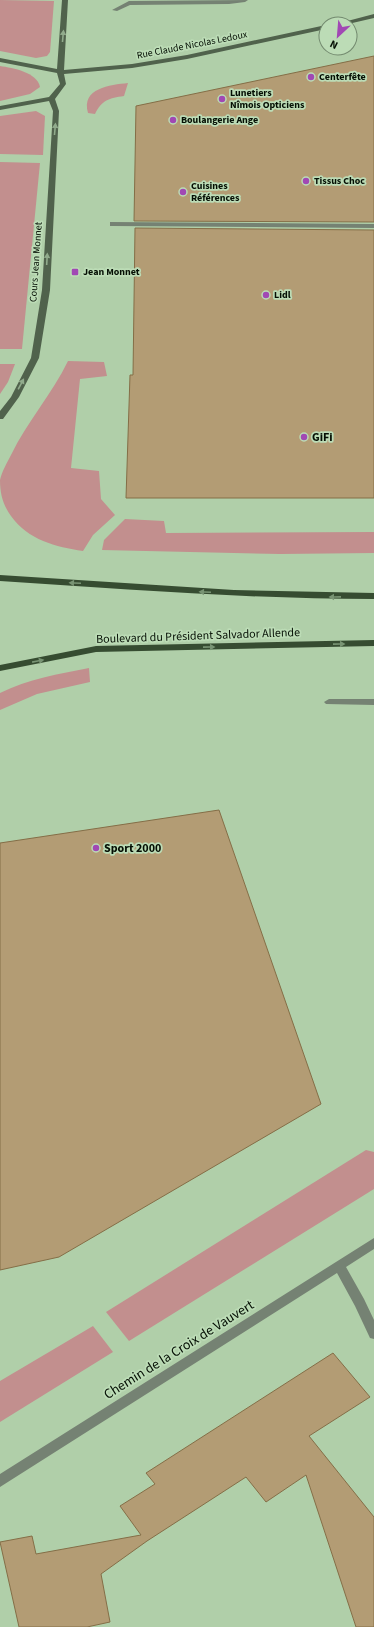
<svg xmlns="http://www.w3.org/2000/svg" width="374" height="1627" font-family="'Source Sans 3',sans-serif">
	<style>
		.green { fill: #c28f8e }
		.building { fill: #b39c74; stroke: #846e47 }
		.lines { fill: none; stroke-linecap: round; stroke-linejoin: round }
		.lane { fill: #758273; fill-rule: evenodd }
		.street { fill: #758273; fill-rule: evenodd }
		.secondary { fill: #50624c; fill-rule: evenodd }
		.primary { fill: #364c31; fill-rule: evenodd }
		.oneway { fill: #91ab8c }
		.oneway2 { fill: #799474 }
		.poi-dot { fill: #a148b4; stroke: #bcdcb6; stroke-width: 1.5 }
		.labels { text-anchor: middle; dominant-baseline: central; stroke-width: 3.5; stroke-linejoin: round; paint-order: stroke }
		.far-street-label { font-size: 10px; fill: #050f04; stroke: #bcdcb6 }
		.far-poi-label { font-size: 10px; font-weight: bold; fill: #050f04; stroke: #bcdcb6; text-anchor: start }
		.poi-label { font-size: 12px; font-weight: bold; fill: #050f04; stroke: #bcdcb6; text-anchor: start }
		.street-label { font-size: 12px; fill: #050f04; stroke: #bcdcb6 }
		.near-street-label { font-size: 14px; fill: #050f04; stroke: #bcdcb6 }
	</style>
	<rect width="100%" height="100%" fill="#b0cfa9"/>
	<g class="green">
		<polygon points="0,0 54,1 50,52 47,56 36,58 0,51"/>
		<path d="M0,66C13,68 37,72 40,87L30,94L0,101Z"/>
		<path d="M128,83L124,96C109,98 102,100 95,114L88,113C81,88 110,85 128,83Z"/>
		<polygon points="36,111 45,116 43,155 0,154 0,116"/>
		<polygon points="0,162 40,163 22,349 0,349"/>
		<path d="M68,361L104,362L107,376L80,379L71,468L99,471L101,499L115,515L93,535L83,551C56,547 28,540 11,516C3,505 0,494 0,480C2,471 7,463 11,455C27,422 52,394 68,361Z"/>
		<polygon points="0,364 15,364 8,382 0,394"/>
		<polygon points="125,519 164,521 166,533 374,532 374,553 280,554 102,550 104,540"/>
		<path d="M89,668L90,682L37,694L0,710V693C28,679 59,674 89,668Z"/>
		<polygon points="366,1150 374,1152 374,1189 129,1341 106,1312"/>
		<polygon points="93,1326 113,1352 0,1422 0,1381"/>
	</g>
	<g class="building">
		<polygon points="374,56 374,222 134,221 136,106"/>
		<polygon points="135,228 374,230 374,498 126,498 130,375 133,375"/>
		<polygon points="219,810 321,1104 59,1257 0,1270 0,843"/>
		<polygon points="333,1353 370,1397 309,1436 374,1517 374,1627 356,1627 306,1475 266,1502 246,1477 147,1541 101,1574 110,1622 87,1627 19,1627 0,1542 32,1536 36,1554 141,1535 120,1506 155,1484 146,1473"/>
	</g>
	<g class="lines">
		<g class="lane">
			<polygon points="248,0 245,2 229,4 130,5 117,11 112,10 129,1"/>
			<polygon points="110,222 374,224 374,228 113,226 110,226"/>
			<polygon points="329,699 374,699 374,705 326,704 324,702"/>
		</g>
		<polygon class="street" points="374,1238 374,1249 346,1267 364,1299 374,1320 374,1339 370,1338 355,1306 337,1273 0,1487 0,1474"/>
		<g class="secondary">
			<polygon points="62,0 68,0 64,70 132,64 187,55 326,25 326,29 187,59 132,68 64,74 66,84 55,99 59,111 50,290 39,358 19,397 3,419 0,419 0,411 11,397 31,358 42,290 53,111 49,101 0,110 0,106 49,97 60,84 57,73 0,62 0,58 57,69"/>
			<polygon points="374,14 374,18 348,24 336,24"/>
		</g>
		<g class="primary">
			<path d="M0,575L234,590L374,593V599C249,599 125,589 0,581Z"/>
			<polygon points="374,640 374,646 96,652 0,671 0,665 96,646"/>
		</g>
	</g>
	<defs><path id="oneway-solid" d="M-6-.8H1V-3.2L6.5 0L1 3.2V.8H-6Z"/></defs>
	<g class="oneway">
		<use href="#oneway-solid" transform="translate(63 36) rotate(-85)"/>
		<use href="#oneway-solid" transform="translate(55 129) rotate(-85)"/>
		<use href="#oneway-solid" transform="translate(47 259) rotate(-87)"/>
		<use href="#oneway-solid" transform="translate(21 384) rotate(-62)"/>
	</g>
	<g class="oneway2">
		<use href="#oneway-solid" transform="translate(75 583) rotate(-177)"/>
		<use href="#oneway-solid" transform="translate(205 592) rotate(-177)"/>
		<use href="#oneway-solid" transform="translate(335 597) rotate(179)"/>
		<use href="#oneway-solid" transform="translate(339 644) rotate(-1)"/>
		<use href="#oneway-solid" transform="translate(209 647) rotate(-1)"/>
		<use href="#oneway-solid" transform="translate(38 661) rotate(-11)"/>
	</g>
	<g class="poi-dot">
		<circle cx="311" cy="77" r="4"/>
		<circle cx="222" cy="99" r="4"/>
		<circle cx="173" cy="120" r="4"/>
		<circle cx="306" cy="181" r="4"/>
		<circle cx="183" cy="192" r="4"/>
		<rect x="71" y="268" width="8" height="8" rx="2"/>
		<circle cx="266" cy="295" r="4"/>
		<circle cx="304" cy="437" r="4"/>
		<circle cx="96" cy="848" r="4"/>
	</g>
	<g class="labels">
		<g class="far-street-label">
			<text transform="translate(192 45) rotate(-11)">Rue Claude Nicolas Ledoux</text>
			<text transform="translate(36 262) rotate(-86)">Cours Jean Monnet</text>
		</g>
		<g class="far-poi-label">
			<text x="319" y="77">Centerfête</text>
			<text x="230" y="93">Lunetiers<tspan x="230" dy="12">Nîmois Opticiens</tspan></text>
			<text x="181" y="120">Boulangerie Ange</text>
			<text x="314" y="181">Tissus Choc</text>
			<text x="191" y="186">Cuisines<tspan x="191" dy="12">Références</tspan></text>
			<text x="83" y="272">Jean Monnet</text>
			<text x="274" y="295">Lidl</text>
		</g>
		<g class="poi-label">
			<text x="312" y="437">GiFi</text>
			<text x="104" y="848">Sport 2000</text>
		</g>
		<g class="street-label">
			<text transform="translate(198 636) rotate(-2)">Boulevard du Président Salvador Allende</text>
		</g>
		<g class="near-street-label">
			<text transform="translate(179 1350) rotate(-32)">Chemin de la Croix de Vauvert</text>
		</g>
	</g>
	<g transform="translate(338 36) rotate(206)"><circle r="19" fill="#bcdcb6" stroke="#738a6f"/>
	<path d="M0-3L7 15L0 10L-7 15Z" fill="#a148b4"/>
	<text y="-6" font-size="11" font-weight="bold" text-anchor="middle" fill="#050f04">N</text>
	</g>
</svg>
